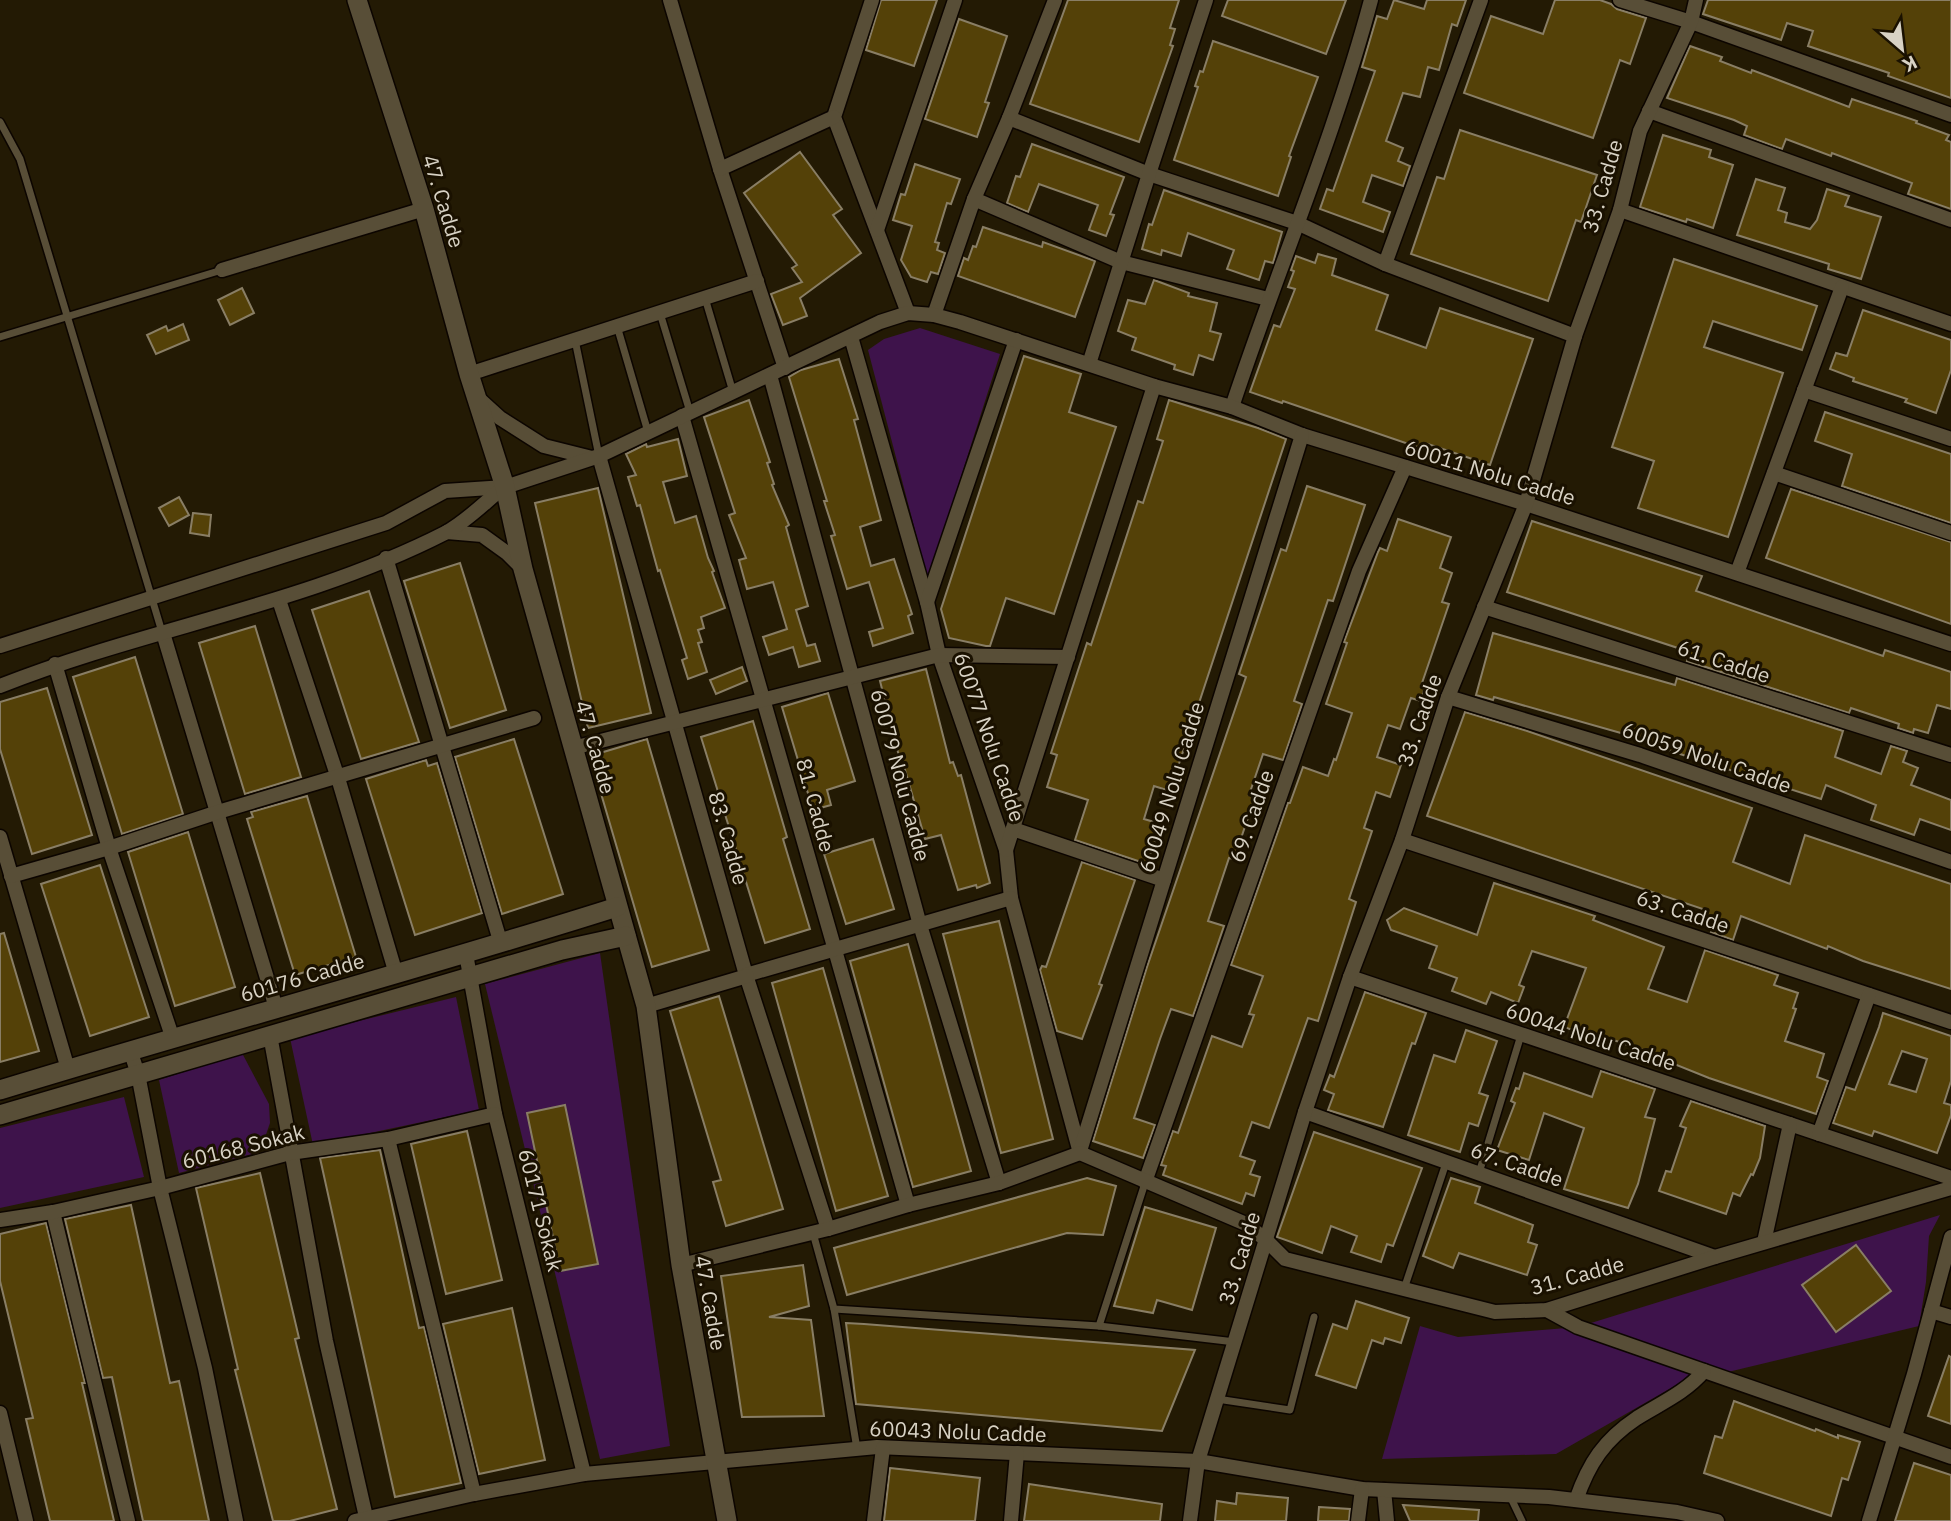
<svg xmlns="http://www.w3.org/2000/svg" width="1951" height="1521" font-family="'IBM Plex Sans',sans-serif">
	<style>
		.green { fill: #3e134b }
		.building { fill: #544108; stroke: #897e65; stroke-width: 2; fill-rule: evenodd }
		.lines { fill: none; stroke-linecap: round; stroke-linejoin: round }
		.lane-casing { stroke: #0c0500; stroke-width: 10 }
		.street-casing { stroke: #0c0500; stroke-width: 17 }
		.secondary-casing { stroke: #0c0500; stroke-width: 22 }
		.lane { stroke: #584e37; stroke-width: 7 }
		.street { stroke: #584e37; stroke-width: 14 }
		.secondary { stroke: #584e37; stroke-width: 19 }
		.labels { text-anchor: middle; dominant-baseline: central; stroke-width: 6; stroke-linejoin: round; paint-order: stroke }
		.street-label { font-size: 21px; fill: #d8d2c4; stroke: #1a1100 }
	</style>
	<rect width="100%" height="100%" fill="#231a04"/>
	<g class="green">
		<polygon points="920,328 1000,354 928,580 868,350 884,339"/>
		<polygon points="600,953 670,1446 600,1459 485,984"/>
		<polygon points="456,997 479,1110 313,1145 290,1038"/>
		<polygon points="242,1053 269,1104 270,1123 260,1152 179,1173 159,1080"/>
		<polygon points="124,1097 144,1177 0,1208 0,1128"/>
		<polygon points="1940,1215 1929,1236 1926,1282 1919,1326 1678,1384 1556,1454 1382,1459 1420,1326 1458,1337 1578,1327"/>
	</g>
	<g class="building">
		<polygon points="881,0 937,0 914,66 866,50"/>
		<polygon points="1068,0 1179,0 1170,28 1175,29 1170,45 1173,46 1139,142 1030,104"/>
		<polygon points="1228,0 1346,0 1326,54 1222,16"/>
		<polygon points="1394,0 1424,9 1427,0 1466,0 1457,26 1452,24 1439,70 1428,67 1420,97 1403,93 1386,141 1403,148 1398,161 1410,166 1403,186 1372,175 1363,202 1390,212 1383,232 1320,209 1327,189 1333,191 1375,71 1362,67 1377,16 1387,19"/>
		<polygon points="1555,0 1600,0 1611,4 1617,9 1646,18 1630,64 1620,60 1593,138 1464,93 1491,16 1543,34"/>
		<polygon points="1708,0 1951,0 1951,98 1888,76 1889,73 1808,46 1813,31 1787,23 1781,40 1703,14"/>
		<polygon points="959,19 1007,36 985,102 989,103 977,137 925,119"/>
		<polygon points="1213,41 1318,77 1289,156 1291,157 1278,196 1174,160 1198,87 1195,86 1200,71 1203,72"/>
		<polygon points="1690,46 1722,57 1720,61 1751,73 1752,70 1849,107 1852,99 1917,121 1916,123 1949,135 1946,140 1951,142 1951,209 1908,194 1912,183 1832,153 1831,156 1786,139 1782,149 1744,135 1747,126 1734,120 1667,98"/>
		<polygon points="1460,130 1597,175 1581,222 1576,220 1548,301 1411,254 1437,177 1444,179"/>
		<polygon points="1663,135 1711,150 1709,157 1733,165 1713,228 1687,219 1686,222 1640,207"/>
		<polygon points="1032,144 1124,177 1110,214 1114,215 1106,236 1089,230 1098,205 1039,184 1028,212 1007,203 1016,176 1020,177"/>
		<polygon points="800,152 842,209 833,215 861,253 800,298 807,316 783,325 771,294 802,282 792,268 797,265 744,193"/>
		<polygon points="915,164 960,179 951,204 947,203 935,242 939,243 937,250 945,253 938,274 931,272 927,282 911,277 901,260 912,226 893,220 901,194 905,195"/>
		<polygon points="1756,179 1785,188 1778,210 1787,213 1785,222 1810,229 1817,220 1827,189 1849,196 1845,206 1881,217 1861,279 1828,269 1829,264 1737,235"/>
		<polygon points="1164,190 1282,232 1273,263 1265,261 1259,280 1227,269 1234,250 1188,233 1181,256 1162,250 1161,255 1142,249 1149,224 1152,225"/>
		<polygon points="983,227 1042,247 1043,242 1095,261 1075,317 958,276 964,258 968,260 973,246 976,247"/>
		<polygon points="1318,254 1336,259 1332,275 1388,295 1376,330 1426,348 1440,308 1533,339 1490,465 1428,444 1426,450 1283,401 1282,403 1250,392 1274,325 1280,327 1295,289 1288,287 1294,271 1291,270 1296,256 1315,263"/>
		<polygon points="1674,259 1817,306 1802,350 1713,321 1704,347 1783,373 1728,537 1638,508 1654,461 1612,447"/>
		<polygon points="1154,280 1189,293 1188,296 1217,303 1210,331 1221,334 1213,360 1199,355 1193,375 1174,369 1175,365 1132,350 1136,338 1118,331 1128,300 1145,304"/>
		<polygon points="242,288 254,313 230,325 218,300"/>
		<polygon points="1863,310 1951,340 1951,370 1936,413 1905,402 1907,399 1853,381 1854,378 1830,369 1836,353 1847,356"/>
		<polygon points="183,324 189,340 156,354 147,335 166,326 168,331"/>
		<polygon points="1024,356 1081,374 1069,412 1116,427 1054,614 1006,598 990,646 986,646 949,638 941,609"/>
		<polygon points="839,359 858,419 854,420 881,520 860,527 871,566 894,559 912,614 908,616 913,633 873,646 869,632 883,628 869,582 847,589 831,536 835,535 824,501 827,501 789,377 801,370"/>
		<polygon points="749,400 770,462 767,463 774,484 772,485 789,525 786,527 808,606 796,610 807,646 815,644 820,661 799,667 793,647 769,655 763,637 787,629 773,582 747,589 739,560 746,558 729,515 735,513 704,417"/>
		<polygon points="1169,400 1258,428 1286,439 1170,791 1154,786 1144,819 1161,824 1147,864 1075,840 1088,800 1047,787 1057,755 1051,753 1087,643 1091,645 1138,501 1143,503 1163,441 1157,439"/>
		<polygon points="1825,412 1951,454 1951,523 1842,486 1852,454 1815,441"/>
		<polygon points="678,439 687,476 663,482 675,523 696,516 708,558 714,571 712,572 725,608 701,617 704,628 698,630 702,642 698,643 707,672 688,679 682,660 687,658 660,570 658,571 640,505 637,506 628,477 636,475 626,454 646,444 647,447"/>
		<polygon points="1307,486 1365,505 1333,601 1328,600 1294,701 1302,704 1283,760 1263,754 1249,795 1255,797 1234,859 1229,858 1208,921 1224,926 1193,1016 1171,1009 1160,1039 1134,1118 1155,1125 1143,1158 1093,1141 1147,967 1246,677 1239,674 1281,549 1286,551"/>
		<polygon points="598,488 651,713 588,728 535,503"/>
		<polygon points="1791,489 1951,542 1951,624 1766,558"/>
		<polygon points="179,497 189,515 169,526 159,508"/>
		<polygon points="193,513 211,515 209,536 190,533"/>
		<polygon points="1398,519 1451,537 1440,568 1452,573 1442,602 1449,604 1421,686 1425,687 1421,701 1411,698 1400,729 1388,725 1382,742 1377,757 1401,765 1390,797 1376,792 1364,828 1372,831 1349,899 1356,902 1318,1021 1308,1018 1269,1128 1252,1122 1240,1156 1255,1161 1250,1174 1260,1177 1254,1196 1246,1193 1242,1204 1163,1175 1166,1166 1161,1165 1173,1131 1178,1133 1212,1036 1242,1047 1254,1015 1249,1014 1263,976 1231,965 1288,803 1290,803 1303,767 1328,776 1334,759 1336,760 1352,713 1326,704 1347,643 1344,642 1378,552 1380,548 1387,551"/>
		<polygon points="1532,521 1702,576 1696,591 1883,656 1885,650 1951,672 1951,709 1937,705 1928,733 1914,729 1913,733 1898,728 1899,724 1851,708 1849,713 1687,661 1690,652 1507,592"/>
		<polygon points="460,563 506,710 450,728 404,581"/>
		<polygon points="369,591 419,742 361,759 312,610"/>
		<polygon points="255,626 301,777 245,794 199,643"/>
		<polygon points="1493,633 1675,685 1677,678 1843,731 1835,757 1881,774 1891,746 1907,751 1903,762 1918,768 1911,785 1951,800 1951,830 1920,819 1914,835 1871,820 1876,805 1826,785 1821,799 1655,746 1656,743 1494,697 1493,700 1476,695"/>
		<polygon points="135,657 183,814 122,834 73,677"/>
		<polygon points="742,667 747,681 716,694 710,680"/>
		<polygon points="926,669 950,763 953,762 958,776 961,775 990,883 977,888 976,885 958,890 941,835 925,839 903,763 901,764 880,681"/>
		<polygon points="47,688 92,835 32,854 0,749 0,702"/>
		<polygon points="828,693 855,781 827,790 831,805 813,810 782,707"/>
		<polygon points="1465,712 1524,730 1752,808 1733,862 1790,884 1805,835 1951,884 1951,989 1863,961 1828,946 1827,949 1741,916 1733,940 1711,932 1713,927 1701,923 1706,910 1427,816"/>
		<polygon points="753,721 787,837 783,839 810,929 765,943 701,737"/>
		<polygon points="514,739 563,894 502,914 455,757"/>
		<polygon points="647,739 709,950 652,967 590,756"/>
		<polygon points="426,760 428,766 437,763 482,913 415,935 366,779"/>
		<polygon points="307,796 356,957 295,975 247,819 253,817 251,812"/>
		<polygon points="188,832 235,987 175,1006 128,852"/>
		<polygon points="873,839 894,909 846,924 824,854"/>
		<polygon points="1082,862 1135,880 1099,984 1102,985 1082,1039 1057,1031 1040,970 1042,966 1046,967"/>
		<polygon points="100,865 149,1017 90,1036 41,884"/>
		<polygon points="1494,883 1595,916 1593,920 1664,947 1648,989 1687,1002 1705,950 1778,975 1774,985 1798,993 1793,1008 1796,1009 1785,1041 1824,1054 1817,1077 1828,1081 1816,1114 1709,1078 1674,1064 1675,1061 1587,1031 1586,1035 1564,1027 1586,968 1532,951 1519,985 1524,987 1518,1003 1491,992 1486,1004 1452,991 1457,978 1429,968 1437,946 1391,930 1387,920 1404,908 1477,935"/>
		<polygon points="999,921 1053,1139 1001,1153 943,934"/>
		<polygon points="4,933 39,1051 0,1062 0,934"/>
		<polygon points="908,944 971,1171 913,1187 850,961"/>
		<polygon points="823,968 888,1196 836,1211 772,983"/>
		<polygon points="1365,992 1426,1013 1415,1044 1412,1043 1383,1127 1328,1110 1334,1094 1324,1090 1330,1075 1334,1077"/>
		<polygon points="719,996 783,1209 726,1226 713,1182 721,1180 670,1011"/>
		<path d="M1883,1013L1951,1036V1081L1944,1103L1951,1105V1115L1937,1153L1874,1131L1872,1136L1833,1123L1846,1087L1855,1090L1879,1027ZM1902,1051L1927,1059L1916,1092L1889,1084Z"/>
		<polygon points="1466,1030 1497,1041 1479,1093 1488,1096 1478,1126 1469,1123 1460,1152 1408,1135 1434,1055 1455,1062"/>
		<polygon points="1601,1071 1655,1089 1645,1117 1655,1119 1638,1184 1628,1208 1564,1189 1584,1128 1544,1113 1529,1160 1497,1150 1515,1103 1511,1101 1516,1088 1519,1089 1524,1073 1592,1097"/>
		<polygon points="1691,1101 1765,1126 1760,1158 1753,1175 1751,1174 1740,1196 1733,1193 1726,1214 1659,1191 1666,1171 1671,1172 1686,1128 1680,1126"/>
		<polygon points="565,1105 598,1264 560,1271 527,1113"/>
		<polygon points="467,1131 502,1280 446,1294 411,1144"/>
		<polygon points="1314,1132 1422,1168 1393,1246 1387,1244 1381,1262 1351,1252 1357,1236 1331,1226 1322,1253 1277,1237"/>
		<polygon points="380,1150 419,1328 424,1327 461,1483 395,1497 320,1158"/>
		<polygon points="260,1173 299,1338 295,1339 337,1509 290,1521 273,1521 235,1370 238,1369 196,1188"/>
		<polygon points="1087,1178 1116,1186 1103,1235 1067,1233 847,1295 834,1248"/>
		<polygon points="1451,1178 1480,1187 1475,1203 1533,1225 1528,1242 1537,1245 1527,1275 1459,1253 1453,1268 1423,1256"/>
		<polygon points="131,1205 170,1383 179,1381 209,1521 143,1521 112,1377 103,1378 65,1219"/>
		<polygon points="1145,1207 1216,1228 1192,1310 1157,1300 1153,1313 1114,1306"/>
		<polygon points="46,1223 85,1383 82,1383 114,1521 50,1521 26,1419 33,1418 0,1281 0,1234"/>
		<polygon points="1856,1245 1891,1291 1836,1332 1802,1285"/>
		<polygon points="803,1265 809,1306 769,1317 811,1320 824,1416 742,1417 721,1276"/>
		<polygon points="1356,1301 1409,1318 1401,1343 1385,1338 1383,1344 1372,1340 1356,1388 1316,1375 1333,1324 1347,1329"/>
		<polygon points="512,1308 545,1460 479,1474 443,1324"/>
		<polygon points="846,1323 864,1324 1195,1350 1162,1431 856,1404"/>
		<polygon points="1949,1356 1951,1357 1951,1424 1928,1416"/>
		<polygon points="1734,1401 1815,1431 1816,1429 1838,1438 1838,1435 1860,1442 1848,1480 1842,1478 1831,1516 1704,1473 1715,1436 1722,1438"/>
		<polygon points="1914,1463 1951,1475 1951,1521 1895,1521"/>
		<polygon points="890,1468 980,1478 975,1521 884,1521"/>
		<polygon points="1029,1484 1162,1504 1160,1521 1024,1521"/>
		<polygon points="1237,1493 1288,1498 1286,1521 1215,1521 1217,1501 1236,1504"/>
		<polygon points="1403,1505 1479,1510 1478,1521 1410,1521"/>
		<polygon points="1319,1507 1350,1509 1349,1521 1318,1521"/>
	</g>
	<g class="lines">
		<g class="lane-casing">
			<g id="lane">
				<polyline points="0,122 20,159 162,632"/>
				<polyline points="705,298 733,392"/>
				<polyline points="660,313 690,412"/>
				<polyline points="617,326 648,432"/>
				<polyline points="0,337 222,270"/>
				<polyline points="575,340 599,456"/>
				<polyline points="1479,1173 1521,1035"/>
				<polyline points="1145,1183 1099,1326 1235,1342"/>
				<polyline points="813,1233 834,1309 1099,1326"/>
				<polyline points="1404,1289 1446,1163"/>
				<polyline points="834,1309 857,1449"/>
				<polyline points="1217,1399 1290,1410 1314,1317"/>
				<polyline points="1510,1496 1522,1521"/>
			</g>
		</g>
		<g class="street-casing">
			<g id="street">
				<polyline points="670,0 720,169 785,368"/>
				<polyline points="872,0 834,117 908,313"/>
				<polyline points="1620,0 1691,22 1951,115"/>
				<polyline points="1649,111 1951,220"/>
				<polyline points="1009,118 1149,174 1297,223 1385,264 1575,336"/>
				<polyline points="720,169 834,117"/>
				<polyline points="974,199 1121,262 1268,299"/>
				<polyline points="1620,210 1951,324"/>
				<polyline points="877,230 955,0"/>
				<polyline points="1385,264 1481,0"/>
				<polyline points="222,270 424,209"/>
				<polyline points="934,315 974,199 1009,118 1055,0"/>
				<polyline points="851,337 927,602 939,655 1006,850 1011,898 1080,1153"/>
				<polyline points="1089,364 1149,174 1206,0"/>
				<polyline points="469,374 757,281"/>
				<polyline points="770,375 920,925 999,1183"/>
				<polyline points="1804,390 1951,439"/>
				<polyline points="478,398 500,418 544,446 592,458"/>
				<path d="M1232,407C1277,271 1334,138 1371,0"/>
				<polyline points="682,416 908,1205"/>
				<polyline points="599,456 746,975 828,1229"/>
				<polyline points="1774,473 1951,533"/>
				<polyline points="447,532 482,535 507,553 523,569"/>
				<polyline points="386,558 501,944"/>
				<polyline points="1737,573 1842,287"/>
				<polyline points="279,600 338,778 396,974"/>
				<polyline points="927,602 1016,340"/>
				<polyline points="1484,607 1951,755"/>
				<polyline points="163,633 276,1008"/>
				<polyline points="0,646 386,523 445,491 505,487 599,456 880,322 908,313 934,315 960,322 1154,386 1232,407 1302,435 1526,504 1951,644"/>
				<polyline points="55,664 109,848 173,1039"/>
				<path d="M0,686C146,628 304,605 445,533C466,522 485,502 504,487"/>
				<polyline points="1448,697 1640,755 1951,862"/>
				<polyline points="573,748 939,655 1068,657"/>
				<polyline points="1013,829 1164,880"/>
				<polyline points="0,837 68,1069"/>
				<polyline points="1402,840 1951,1022"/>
				<polyline points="1006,850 1154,386"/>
				<polyline points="11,876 109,848 218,812 534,718"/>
				<polyline points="466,954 495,1114 584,1474"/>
				<polyline points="746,975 1011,898"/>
				<polyline points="1350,977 1951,1178"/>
				<polyline points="646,1006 747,976"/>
				<polyline points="270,1035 326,1341 366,1517"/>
				<polyline points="130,1050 138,1074 160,1188 205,1368 236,1521"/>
				<polyline points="1305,1112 1715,1257"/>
				<polyline points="1819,1134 1869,995"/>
				<polyline points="388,1139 474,1494"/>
				<polyline points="1080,1151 1302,435"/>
				<polyline points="1145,1182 1359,571 1405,467"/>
				<polyline points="53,1212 128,1521"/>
				<polyline points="0,1220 53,1212 160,1188 290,1153 388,1139 495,1114"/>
				<polyline points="1764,1242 1790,1124"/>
				<polyline points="681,1265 828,1229 908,1205 999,1183 1080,1153 1246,1224 1266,1240 1285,1259 1495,1312 1547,1310 1715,1257 1951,1188"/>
				<polyline points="1547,1310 1578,1327 1951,1457"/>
				<polyline points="1931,1311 1951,1317"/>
				<polyline points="0,1413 26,1521"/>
				<polyline points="1384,1490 1387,1521"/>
				<path d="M1576,1500C1589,1463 1604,1440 1637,1418C1661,1403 1685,1393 1704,1371"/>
				<polyline points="355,1521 474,1494 584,1474 877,1447 1198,1461 1362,1489 1549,1497 1677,1512 1717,1521"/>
				<polyline points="874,1521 883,1448"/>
				<polyline points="1011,1521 1017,1453"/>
				<polyline points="1190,1521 1198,1461 1305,1112 1350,977 1402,840 1448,697 1526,504 1575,336 1620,210 1640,131 1691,22 1696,0"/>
				<polyline points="1358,1521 1362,1489"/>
				<polyline points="1869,1521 1914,1374 1951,1237"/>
			</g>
		</g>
		<g class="secondary-casing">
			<g id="secondary">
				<polyline points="357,0 424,209 469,374 505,487 523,569 646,1006 681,1265 727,1521"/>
				<path d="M0,1090C205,1027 412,972 617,907"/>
				<polyline points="0,1115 562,950 626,936"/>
			</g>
		</g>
		<use href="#lane" class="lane"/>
		<use href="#street" class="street"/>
		<use href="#secondary" class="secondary"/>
	</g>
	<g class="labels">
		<g class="street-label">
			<text transform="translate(1602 186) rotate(-74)">33. Cadde</text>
			<text transform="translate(444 201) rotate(73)">47. Cadde</text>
			<text transform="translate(1490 472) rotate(17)">60011 Nolu Cadde</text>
			<text transform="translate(1724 661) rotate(18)">61. Cadde</text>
			<text transform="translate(1419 720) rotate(-71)">33. Cadde</text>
			<text transform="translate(990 737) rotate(71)">60077 Nolu Cadde</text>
			<text transform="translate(596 747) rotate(74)">47. Cadde</text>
			<text transform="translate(1707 757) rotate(19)">60059 Nolu Cadde</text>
			<text transform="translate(901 775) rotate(75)">60079 Nolu Cadde</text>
			<text transform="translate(1171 787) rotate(-73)">60049 Nolu Cadde</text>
			<text transform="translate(816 805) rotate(75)">81. Cadde</text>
			<text transform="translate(1251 816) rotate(-71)">69. Cadde</text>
			<text transform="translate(729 838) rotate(74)">83. Cadde</text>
			<text transform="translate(1683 911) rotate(18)">63. Cadde</text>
			<text transform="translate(302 977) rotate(-16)">60176 Cadde</text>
			<text transform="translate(1591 1036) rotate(18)">60044 Nolu Cadde</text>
			<text transform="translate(243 1146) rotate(-14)">60168 Sokak</text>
			<text transform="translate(1517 1164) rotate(19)">67. Cadde</text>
			<text transform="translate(541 1210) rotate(76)">60171 Sokak</text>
			<text transform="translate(1239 1258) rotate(-73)">33. Cadde</text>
			<text transform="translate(1577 1275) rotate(-15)">31. Cadde</text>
			<text transform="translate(711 1303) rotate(80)">47. Cadde</text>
			<text transform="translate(958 1431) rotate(2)">60043 Nolu Cadde</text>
		</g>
	</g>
	<g transform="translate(1902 49) rotate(152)" stroke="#1a1100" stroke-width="5" paint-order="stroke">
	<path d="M0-5L12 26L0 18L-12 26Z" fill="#d8d2c4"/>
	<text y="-10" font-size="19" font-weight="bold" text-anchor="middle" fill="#d8d2c4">K</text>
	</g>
</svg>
